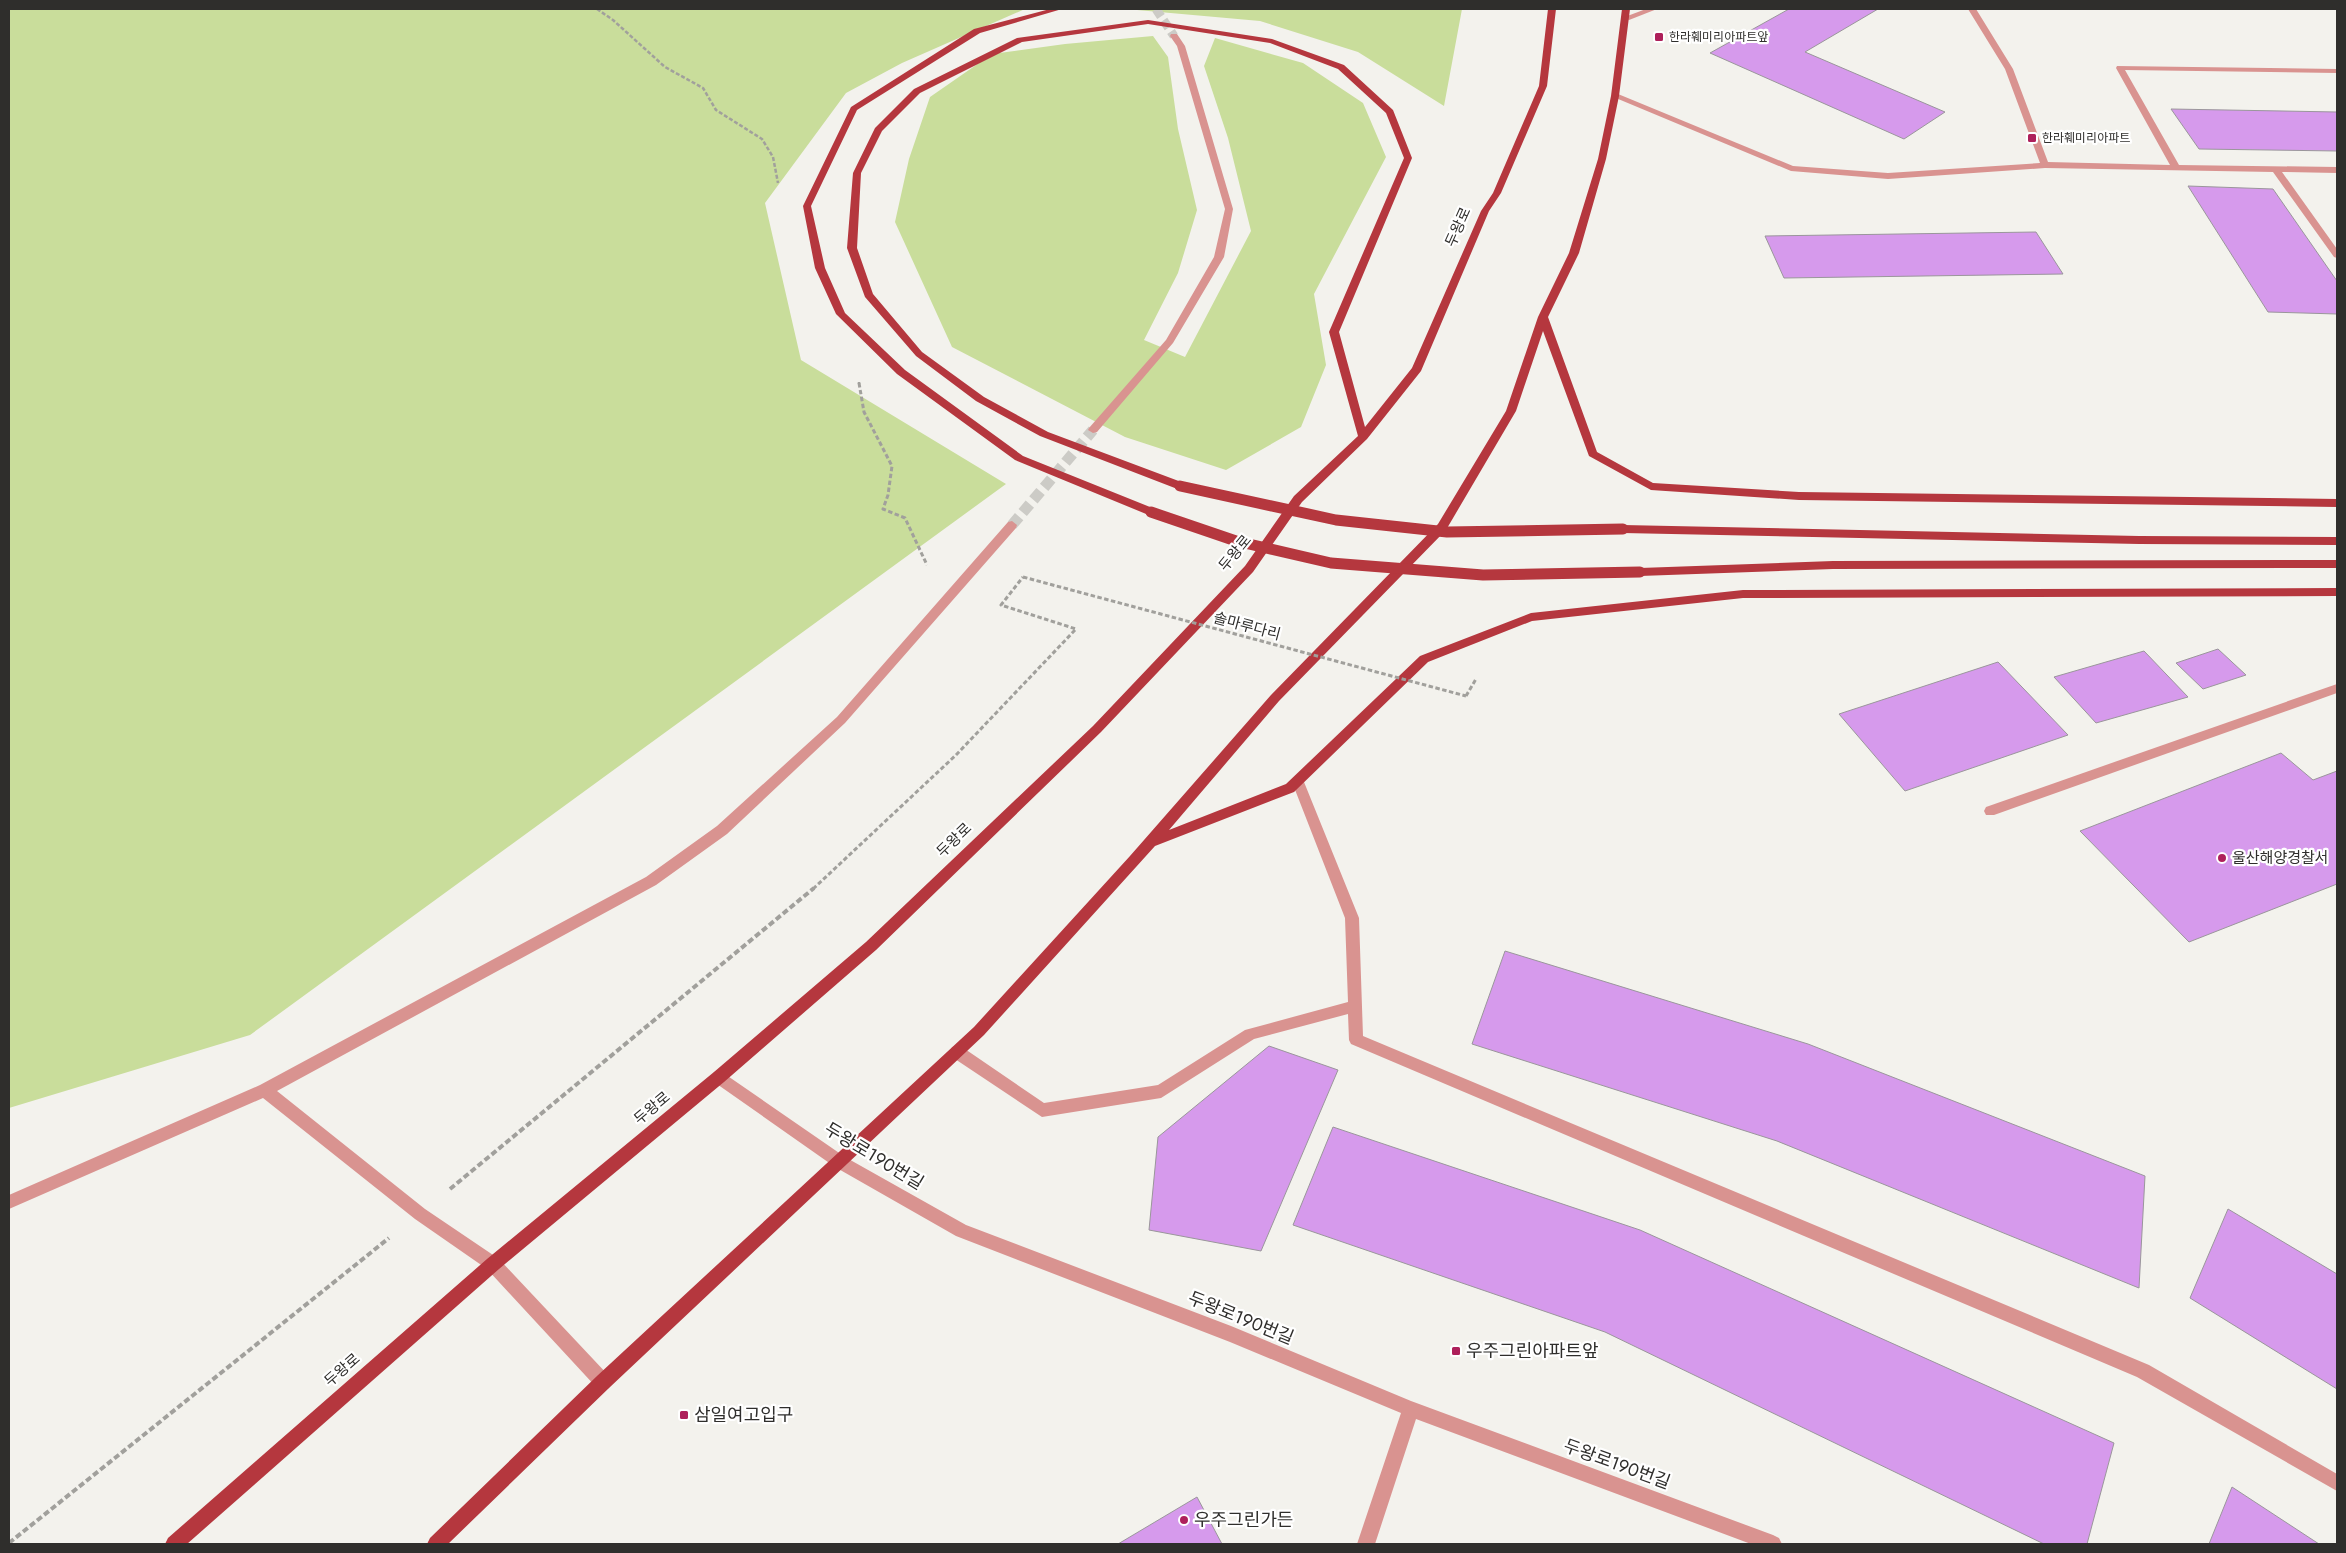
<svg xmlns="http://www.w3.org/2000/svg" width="2346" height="1553" font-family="Jost,'Noto Sans KR',sans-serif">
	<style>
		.green { fill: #c9dd9b }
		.building { fill: #d69aec; stroke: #9a969b }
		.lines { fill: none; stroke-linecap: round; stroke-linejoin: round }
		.minor-tunnel-far1 { stroke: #cccbc6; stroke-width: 9; stroke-dasharray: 9 4.5; stroke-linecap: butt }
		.minor-tunnel { stroke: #cccbc6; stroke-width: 11; stroke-dasharray: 11 5.5; stroke-linecap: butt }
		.path-far2 { stroke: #a1a09c; stroke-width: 2.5; stroke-dasharray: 4 2; stroke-linecap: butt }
		.path-far1 { stroke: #a1a09c; stroke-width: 3; stroke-dasharray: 4.5 2.5; stroke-linecap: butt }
		.path { stroke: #a1a09c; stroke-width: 4; stroke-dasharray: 6 3; stroke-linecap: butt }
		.minor { fill: #d99390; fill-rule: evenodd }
		.major { fill: #b5373e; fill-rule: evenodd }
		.path-bridge { stroke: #a1a09c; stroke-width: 3; stroke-dasharray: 4.5 2.5; stroke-linecap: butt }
		.major-bridge { stroke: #b5373e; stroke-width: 11 }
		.poi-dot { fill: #ae205b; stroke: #fff; stroke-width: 2 }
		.labels { text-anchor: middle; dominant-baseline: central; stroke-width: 4.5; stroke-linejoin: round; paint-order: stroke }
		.far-poi-label { font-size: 12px; fill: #2f2e2c; stroke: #fff; text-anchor: start }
		.street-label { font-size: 15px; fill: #2f2e2c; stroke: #fff }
		.poi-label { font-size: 15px; fill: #2f2e2c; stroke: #fff; text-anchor: start }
		.near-street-label { font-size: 18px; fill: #2f2e2c; stroke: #fff }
		.near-poi-label { font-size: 18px; fill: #2f2e2c; stroke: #fff; text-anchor: start }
	</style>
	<rect width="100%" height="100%" fill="#f3f2ed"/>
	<g class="green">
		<polygon points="9,9 1025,9 902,63 846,93 765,203 801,360 1006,484 250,1035 9,1108"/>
		<polygon points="1462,9 1444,106 1358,52 1260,21 1137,10"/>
		<polygon points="1153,36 1168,57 1178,129 1197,210 1178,273 1144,340 1185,357 1251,231 1228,138 1204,66 1215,38 1303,63 1363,103 1386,157 1314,294 1326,365 1301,427 1226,470 1125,437 952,347 895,222 909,159 930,97 992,54 1065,44"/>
	</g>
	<g class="building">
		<polygon points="1789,9 1878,9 1805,52 1945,112 1904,139 1710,53"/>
		<polygon points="2171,109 2337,112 2337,151 2199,149"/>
		<polygon points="2188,186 2273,189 2337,281 2337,314 2268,312"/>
		<polygon points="2036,232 2063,274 1784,278 1765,236"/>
		<polygon points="2218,649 2246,675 2203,689 2176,663"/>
		<polygon points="2144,651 2188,697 2096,723 2054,677"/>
		<polygon points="1998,662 2068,735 1905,791 1839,714"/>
		<polygon points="2281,753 2313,780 2337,771 2337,884 2189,942 2080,831"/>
		<polygon points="1505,951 1808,1044 2145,1176 2139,1288 1777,1141 1472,1044"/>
		<polygon points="1269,1046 1338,1070 1261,1251 1149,1230 1158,1137"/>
		<polygon points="1333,1127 1640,1230 2114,1443 2087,1544 2044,1544 1605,1332 1293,1225"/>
		<polygon points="2228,1209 2337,1274 2337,1389 2190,1298"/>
		<polygon points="2232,1487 2319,1544 2209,1544"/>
		<polygon points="1197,1497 1222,1544 1118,1544"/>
	</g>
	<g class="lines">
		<polyline class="minor-tunnel-far1" points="1156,9 1174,36"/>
		<polyline class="minor-tunnel" points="1012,525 1093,430"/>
		<g class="path-far2">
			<polyline points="597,9 613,20 665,67 703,88 716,110 762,139 773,157 778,183"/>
			<polyline points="859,382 859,384"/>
		</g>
		<g class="path-far1">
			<polyline points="859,383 864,412 892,466 888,495 883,509 905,518 927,565"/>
			<polyline points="1466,696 1476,679"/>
			<polyline points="813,889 956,755 1076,629 1001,605 1023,577"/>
		</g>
		<g class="path">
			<polyline points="450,1189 814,888"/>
			<polyline points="9,1543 389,1238"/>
		</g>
		<g class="minor">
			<polygon points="1646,9 1657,9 1629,20 1622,18"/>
			<polygon points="1968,9 1976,9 2013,69 2048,162 2170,165 2116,68 2117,66 2337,69 2337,73 2125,70 2179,165 2337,167 2337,173 2282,172 2337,249 2337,258 2334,257 2273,172 2045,168 1888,179 1791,171 1611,96 1618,94 1793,166 1888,173 2040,163 2005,69"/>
			<polygon points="1171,34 1177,34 1185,46 1233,209 1224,257 1173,343 1097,432 1093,433 1088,430 1089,428 1166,340 1214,257 1225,209 1177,46 1170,36"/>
			<polygon points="1012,521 1017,525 1016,528 845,723 727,834 656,885 277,1091 425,1209 499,1259 609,1376 611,1382 609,1388 603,1390 597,1388 487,1269 415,1219 263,1098 9,1209 9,1195 260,1085 646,877 717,826 837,717 1008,522"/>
			<polygon points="2337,684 2337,693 1994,815 1986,815 1984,811 1986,807"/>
			<polygon points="1298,777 1302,778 1304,782 1359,918 1363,1036 2149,1365 2337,1474 2337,1491 2137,1377 1351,1044 1349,1040 1348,1014 1254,1039 1161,1098 1042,1117 952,1057 950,1052 952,1047 957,1046 962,1047 1044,1103 1158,1085 1245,1030 1348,1002 1345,918 1292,782 1294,778"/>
			<polygon points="719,1070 845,1157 966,1225 1231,1326 1411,1401 1773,1535 1779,1538 1782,1544 1751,1544 1416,1419 1375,1544 1357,1544 1401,1413 1230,1342 956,1236 835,1167 714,1082 712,1077 714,1072"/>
		</g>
		<g class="major">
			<polygon points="1050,9 1062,9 980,33 857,110 811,206 825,268 845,313 905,370 1023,456 1155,509 1156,512 1151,516 1015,460 897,374 836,314 815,268 803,206 851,107 974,29"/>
			<polygon points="1548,9 1556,9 1547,86 1501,193 1489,211 1421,371 1367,439 1302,502 1253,572 1101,732 876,950 724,1082 499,1269 187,1544 165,1544 168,1538 487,1259 714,1072 866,942 1093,726 1245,566 1294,496 1358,436 1329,332 1404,158 1386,113 1338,69 1270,43 1148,24 1022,42 920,93 882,131 861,173 857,248 873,294 922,352 984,397 1048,432 1184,483 1185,486 1180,490 1040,436 976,401 916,356 865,297 847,248 853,173 875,128 914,89 1017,38 1148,20 1272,39 1344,65 1393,110 1412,158 1339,332 1365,427 1412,368 1481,211 1493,193 1539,86"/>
			<polygon points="1622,9 1630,9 1619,96 1606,159 1579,253 1548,317 1597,452 1653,483 1799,492 2337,499 2337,507 1799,500 1651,490 1589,456 1543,331 1516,411 1446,530 1279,701 1169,830 1286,784 1420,656 1531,613 1743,590 2337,588 2337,596 1743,598 1532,621 1428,662 1294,792 1155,846 984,1035 609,1388 448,1544 427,1544 430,1538 597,1376 974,1027 1130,856 1271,695 1438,524 1506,411 1538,317 1569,253 1598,159 1611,96"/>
			<polygon points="1623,525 2139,536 2337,537 2337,545 2139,544 1623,533 1618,529"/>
			<polygon points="2337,560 2337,568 1833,569 1640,576 1634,572 1640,568 1833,561"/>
		</g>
		<polyline class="path-bridge" points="1023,577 1466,696"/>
		<g class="major-bridge">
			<polyline points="1180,486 1336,520 1447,532 1623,529"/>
			<polyline points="1151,512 1236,541 1331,563 1483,575 1640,572"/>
		</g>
	</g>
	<g class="poi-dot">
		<rect x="1654" y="32" width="10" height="10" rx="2.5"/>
		<rect x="2027" y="133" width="10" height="10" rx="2.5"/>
		<circle cx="2222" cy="858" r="5"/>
		<rect x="1451" y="1346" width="10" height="10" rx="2.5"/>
		<rect x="679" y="1410" width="10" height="10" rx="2.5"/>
		<circle cx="1184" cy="1520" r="5"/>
	</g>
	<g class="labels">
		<g class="far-poi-label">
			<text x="1669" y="37">한라훼미리아파트앞</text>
			<text x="2042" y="138">한라훼미리아파트</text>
		</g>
		<g class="street-label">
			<text transform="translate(1458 227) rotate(-66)">두왕로</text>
			<text transform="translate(1235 553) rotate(-51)">두왕로</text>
			<text transform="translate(1247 626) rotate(15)">솔마루다리</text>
			<text transform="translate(954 840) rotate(-44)">두왕로</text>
			<text transform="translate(652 1108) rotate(-40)">두왕로</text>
			<text transform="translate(342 1370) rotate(-41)">두왕로</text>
		</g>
		<g class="poi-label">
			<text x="2232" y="858">울산해양경찰서</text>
		</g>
		<g class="near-street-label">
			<text transform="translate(874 1156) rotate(31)">두왕로190번길</text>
			<text transform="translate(1241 1318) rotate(22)">두왕로190번길</text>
			<text transform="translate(1617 1464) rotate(20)">두왕로190번길</text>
		</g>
		<g class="near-poi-label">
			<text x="1466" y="1351">우주그린아파트앞</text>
			<text x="694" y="1415">삼일여고입구</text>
			<text x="1194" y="1520">우주그린가든</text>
		</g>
	</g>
	<rect width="2346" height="1553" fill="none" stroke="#2f2e2c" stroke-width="20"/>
</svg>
